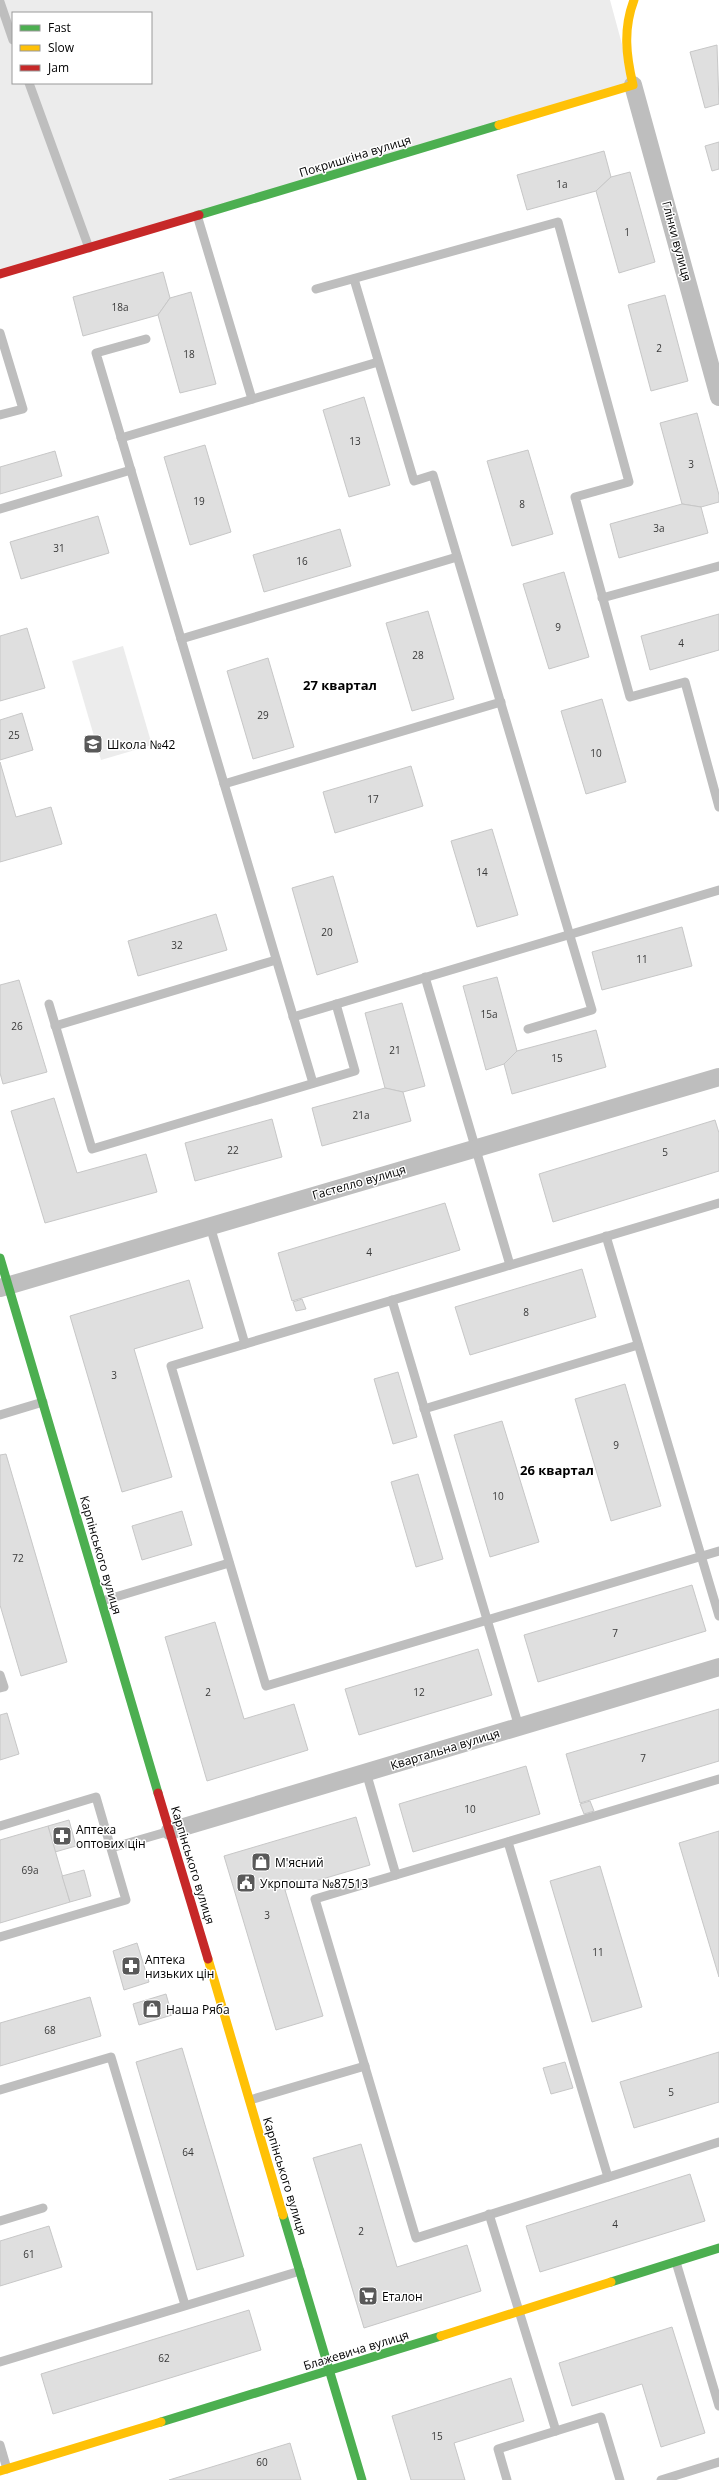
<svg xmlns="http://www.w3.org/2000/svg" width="719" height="2480" font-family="'Open Sans',sans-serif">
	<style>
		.green { fill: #ececec; fill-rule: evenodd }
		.building { fill: #dfdfdf; stroke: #c7c7c7 }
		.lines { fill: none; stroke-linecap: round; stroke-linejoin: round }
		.lane { stroke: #bebebe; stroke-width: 9 }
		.street { stroke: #bebebe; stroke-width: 18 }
		.fast { stroke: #4caf50; stroke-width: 9 }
		.slow { stroke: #ffc107; stroke-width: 9 }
		.jam { stroke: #c62828; stroke-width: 9 }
		.labels { text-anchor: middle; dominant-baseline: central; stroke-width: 3; stroke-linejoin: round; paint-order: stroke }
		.number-label { font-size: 10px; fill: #383838 }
		.street-label { font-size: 12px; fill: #000; stroke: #fff }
		.poi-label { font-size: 12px; fill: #000; stroke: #fff; text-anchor: start }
		.neighbourhood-label { font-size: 13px; font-weight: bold; fill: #000; stroke: #fff }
	</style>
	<rect width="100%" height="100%" fill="#fff"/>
	<g class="green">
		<path d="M0,0H610L633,85L0,274ZM13,13H151V83H13Z"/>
		<polygon points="123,646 152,745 101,760 72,661"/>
	</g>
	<g class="building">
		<polygon points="717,45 719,104 705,108 690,52"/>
		<polygon points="719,142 719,169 712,171 705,146"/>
		<polygon points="604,151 611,177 596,191 527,210 517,175"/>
		<polygon points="630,172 655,262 619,273 596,191 611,177"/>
		<polygon points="163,272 170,298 158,315 83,336 73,297"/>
		<polygon points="191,292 216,384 180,393 158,315 170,298"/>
		<polygon points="665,295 688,381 651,391 628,305"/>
		<polygon points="364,397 390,485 349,497 323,410"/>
		<polygon points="697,413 719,495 719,502 701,507 682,504 660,423"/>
		<polygon points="205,445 231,532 190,545 164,457"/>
		<polygon points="528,450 553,534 512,546 487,461"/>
		<polygon points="55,451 62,476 0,494 0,467"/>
		<polygon points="682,504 701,507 708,533 619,558 610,524"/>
		<polygon points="98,516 109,553 21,579 10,542"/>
		<polygon points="340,529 351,566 264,592 253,555"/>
		<polygon points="564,572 589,657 549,669 523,584"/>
		<polygon points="428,611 454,699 412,711 386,623"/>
		<polygon points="719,614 719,650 650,670 641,636"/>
		<polygon points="27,628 45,688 0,701 0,636"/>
		<polygon points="268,658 294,747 253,759 227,671"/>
		<polygon points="602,699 626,782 586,794 561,711"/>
		<polygon points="22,713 33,750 0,760 0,720"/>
		<polygon points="0,762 16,817 51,807 62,844 0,862"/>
		<polygon points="411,766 423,806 335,833 323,792"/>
		<polygon points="492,829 518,915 477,927 451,841"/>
		<polygon points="333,876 358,962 317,975 292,888"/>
		<polygon points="216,914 227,950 138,976 128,941"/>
		<polygon points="682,927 692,966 602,990 592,952"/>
		<polygon points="497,977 517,1051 504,1064 486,1070 463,986"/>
		<polygon points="19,980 47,1072 3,1084 0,1073 0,985"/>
		<polygon points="402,1003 425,1086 403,1092 385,1088 365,1013"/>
		<polygon points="596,1030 606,1067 512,1094 504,1064 517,1051"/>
		<polygon points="385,1088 403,1092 411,1121 322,1146 312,1108"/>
		<polygon points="54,1098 77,1173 146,1154 157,1192 45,1223 11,1111"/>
		<polygon points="272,1119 282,1157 195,1181 185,1143"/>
		<polygon points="715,1120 719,1133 719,1171 553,1222 539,1174"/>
		<polygon points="445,1203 460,1250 292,1301 278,1253"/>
		<polygon points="582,1269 596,1317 470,1355 455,1307"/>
		<polygon points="189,1280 203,1328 134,1349 172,1477 122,1492 70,1316"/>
		<polygon points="302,1299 306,1309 296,1311 293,1302"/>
		<polygon points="398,1372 417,1437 393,1444 374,1379"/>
		<polygon points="625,1384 661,1506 611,1521 575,1399"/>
		<polygon points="502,1421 539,1542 490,1557 454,1435"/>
		<polygon points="6,1454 67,1662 21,1676 0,1605 0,1455"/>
		<polygon points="418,1474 443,1559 416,1567 391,1482"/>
		<polygon points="182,1511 192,1545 142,1560 132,1526"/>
		<polygon points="692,1585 706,1631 538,1682 524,1635"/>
		<polygon points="215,1622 244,1719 294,1704 308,1750 207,1781 165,1637"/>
		<polygon points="478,1649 492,1695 359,1735 345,1689"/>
		<polygon points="719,1709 719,1761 580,1803 566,1754"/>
		<polygon points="7,1713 19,1754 0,1760 0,1715"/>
		<polygon points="526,1766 540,1814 413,1852 399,1804"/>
		<polygon points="590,1801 594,1811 584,1814 580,1804"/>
		<polygon points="356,1817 370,1865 285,1890 323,2016 276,2030 224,1856"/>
		<polygon points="69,1820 76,1846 55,1852 48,1826"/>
		<polygon points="48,1826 70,1902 0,1923 0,1840"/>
		<polygon points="719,1831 719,1977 679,1843"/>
		<polygon points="600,1866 642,2007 592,2022 550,1881"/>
		<polygon points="84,1870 91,1896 70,1902 62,1876"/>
		<polygon points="137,1943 149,1982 124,1990 113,1951"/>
		<polygon points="166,1994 172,2015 139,2025 133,2004"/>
		<polygon points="90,1997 101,2036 0,2066 0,2023"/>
		<polygon points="182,2048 244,2256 197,2270 136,2062"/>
		<polygon points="719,2052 719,2102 634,2128 620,2082"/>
		<polygon points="565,2062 573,2088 551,2094 543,2068"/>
		<polygon points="361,2144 397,2267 467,2245 481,2291 364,2328 313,2158"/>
		<polygon points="690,2174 705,2221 540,2272 526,2226"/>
		<polygon points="49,2226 62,2267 0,2286 0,2241"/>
		<polygon points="249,2310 261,2350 53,2414 41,2374"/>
		<polygon points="672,2327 705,2433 661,2447 642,2384 572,2406 559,2363"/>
		<polygon points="511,2378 524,2421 454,2443 465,2480 411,2480 392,2416"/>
		<polygon points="290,2443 301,2480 169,2480"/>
	</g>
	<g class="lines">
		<g class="lane">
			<polyline points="0,2 13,40"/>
			<polyline points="29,83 89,248"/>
			<polyline points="197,215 252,399"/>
			<polyline points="354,279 414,481 433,475 592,1010 528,1029"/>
			<polyline points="316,289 558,222 629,482 575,497 630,697 685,682 719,807"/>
			<polyline points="0,333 23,409 0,415"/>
			<polyline points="146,339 96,353 313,1083"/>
			<polyline points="121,438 378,362"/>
			<polyline points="0,509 131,470"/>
			<polyline points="602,598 719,566"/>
			<polyline points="181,639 457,557"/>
			<polyline points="224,784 501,702"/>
			<polyline points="425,977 510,1265"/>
			<polyline points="49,1004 92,1149 355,1071 336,1004"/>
			<polyline points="293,1017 719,890"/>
			<polyline points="55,1026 276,960"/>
			<polyline points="719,1203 171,1366 266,1686 719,1551"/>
			<polyline points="210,1226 245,1344"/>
			<polyline points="606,1236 719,1616"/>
			<polyline points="392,1300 519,1727"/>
			<polyline points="424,1409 638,1345"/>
			<polyline points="0,1415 43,1402"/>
			<polyline points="102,1601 229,1563"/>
			<polyline points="0,1675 4,1687 0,1688"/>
			<polyline points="366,1772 396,1875"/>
			<polyline points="719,1779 315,1899 416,2238 719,2142"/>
			<polyline points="0,1826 96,1797 126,1900 0,1937"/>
			<polyline points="508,1842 608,2177"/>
			<polyline points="111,1848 170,1831"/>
			<polyline points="0,2090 111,2057 185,2305"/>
			<polyline points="250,2100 365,2066"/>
			<polyline points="489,2214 556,2431"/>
			<polyline points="0,2221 43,2208"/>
			<polyline points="676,2262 719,2406"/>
			<polyline points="0,2362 300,2271"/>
			<polyline points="0,2445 7,2469"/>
			<polyline points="507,2480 498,2449 601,2417 620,2480"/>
			<polyline points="661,2480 719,2462"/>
		</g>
		<g class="street">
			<polyline points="633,85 719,397"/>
			<polyline points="0,1288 719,1077"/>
			<polyline points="170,1831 719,1667"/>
		</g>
		<g class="fast">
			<polyline points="199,215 499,125"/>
			<polyline points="0,1258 158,1793"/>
			<polyline points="283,2215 362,2480"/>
			<polyline points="611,2282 719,2248"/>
			<polyline points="161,2422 441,2336"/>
		</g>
		<g class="slow">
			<path d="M499,125L633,85C626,55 623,29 634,0"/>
			<polyline points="208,1959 283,2215"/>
			<polyline points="441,2336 611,2282"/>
			<polyline points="0,2471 161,2422"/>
		</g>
		<g class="jam">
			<polyline points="0,274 199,215"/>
			<polyline points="158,1793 208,1959"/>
		</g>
	</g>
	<defs>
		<g id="school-square" transform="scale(1)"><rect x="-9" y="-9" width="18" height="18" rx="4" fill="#595959" stroke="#fff"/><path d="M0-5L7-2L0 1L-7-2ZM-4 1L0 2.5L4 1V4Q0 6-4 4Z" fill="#fff"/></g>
		<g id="pharmacy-square" transform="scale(1)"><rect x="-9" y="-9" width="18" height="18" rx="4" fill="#595959" stroke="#fff"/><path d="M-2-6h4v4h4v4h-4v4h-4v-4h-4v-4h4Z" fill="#fff"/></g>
		<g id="shop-square" transform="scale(1)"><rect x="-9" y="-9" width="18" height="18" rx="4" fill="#595959" stroke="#fff"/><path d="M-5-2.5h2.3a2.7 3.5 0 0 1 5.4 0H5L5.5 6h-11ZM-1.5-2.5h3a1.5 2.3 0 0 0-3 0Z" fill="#fff"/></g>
		<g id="civic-square" transform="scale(1)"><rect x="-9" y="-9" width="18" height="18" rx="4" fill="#595959" stroke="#fff"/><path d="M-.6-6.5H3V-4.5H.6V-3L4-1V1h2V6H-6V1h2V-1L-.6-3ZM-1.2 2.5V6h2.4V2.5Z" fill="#fff"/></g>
		<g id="supermarket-square" transform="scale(1)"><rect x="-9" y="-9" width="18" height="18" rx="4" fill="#595959" stroke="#fff"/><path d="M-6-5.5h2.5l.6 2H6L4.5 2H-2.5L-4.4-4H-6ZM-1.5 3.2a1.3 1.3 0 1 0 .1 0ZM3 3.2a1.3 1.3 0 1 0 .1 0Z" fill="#fff"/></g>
	</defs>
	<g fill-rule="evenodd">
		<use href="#school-square" x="93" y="744"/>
		<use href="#pharmacy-square" x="62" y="1836"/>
		<use href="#shop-square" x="261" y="1862"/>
		<use href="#civic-square" x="246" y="1883"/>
		<use href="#pharmacy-square" x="131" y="1966"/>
		<use href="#shop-square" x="152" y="2009"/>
		<use href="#supermarket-square" x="368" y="2296"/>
	</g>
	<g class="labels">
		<g class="number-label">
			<text x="562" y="184">1а</text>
			<text x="627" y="232">1</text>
			<text x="120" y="307">18а</text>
			<text x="659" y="348">2</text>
			<text x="189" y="354">18</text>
			<text x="355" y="441">13</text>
			<text x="691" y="464">3</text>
			<text x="199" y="501">19</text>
			<text x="522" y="504">8</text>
			<text x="659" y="528">3а</text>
			<text x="59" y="548">31</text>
			<text x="302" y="561">16</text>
			<text x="558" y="627">9</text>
			<text x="681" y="643">4</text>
			<text x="418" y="655">28</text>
			<text x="263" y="715">29</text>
			<text x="14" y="735">25</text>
			<text x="596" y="753">10</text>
			<text x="373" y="799">17</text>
			<text x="482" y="872">14</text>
			<text x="327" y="932">20</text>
			<text x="177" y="945">32</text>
			<text x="642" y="959">11</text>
			<text x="489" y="1014">15а</text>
			<text x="17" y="1026">26</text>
			<text x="395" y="1050">21</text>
			<text x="557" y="1058">15</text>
			<text x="361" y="1115">21а</text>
			<text x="233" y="1150">22</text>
			<text x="665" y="1152">5</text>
			<text x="369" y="1252">4</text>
			<text x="526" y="1312">8</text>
			<text x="114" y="1375">3</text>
			<text x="616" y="1445">9</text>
			<text x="498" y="1496">10</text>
			<text x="18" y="1558">72</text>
			<text x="615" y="1633">7</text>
			<text x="208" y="1692">2</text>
			<text x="419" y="1692">12</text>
			<text x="643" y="1758">7</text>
			<text x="470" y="1809">10</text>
			<text x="30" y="1870">69а</text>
			<text x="267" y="1915">3</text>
			<text x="598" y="1952">11</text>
			<text x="50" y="2030">68</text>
			<text x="671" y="2092">5</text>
			<text x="188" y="2152">64</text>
			<text x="615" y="2224">4</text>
			<text x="361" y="2231">2</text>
			<text x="29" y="2254">61</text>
			<text x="164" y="2358">62</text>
			<text x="437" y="2436">15</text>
			<text x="262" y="2462">60</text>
		</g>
		<g class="street-label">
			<text transform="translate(355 156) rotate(-17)">Покришкіна вулиця</text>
			<text transform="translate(677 241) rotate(75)">Глінки вулиця</text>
			<text transform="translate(359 1182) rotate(-16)">Гастелло вулиця</text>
			<text transform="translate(101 1555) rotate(74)">Карпінського вулиця</text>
			<text transform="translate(445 1749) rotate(-17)">Квартальна вулиця</text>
			<text transform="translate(193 1865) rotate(73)">Карпінського вулиця</text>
			<text transform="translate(285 2176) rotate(73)">Карпінського вулиця</text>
			<text transform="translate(356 2350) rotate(-17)">Блажевича вулиця</text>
		</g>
		<g class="poi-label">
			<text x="107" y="744">Школа №42</text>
			<text x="76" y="1829">Аптека<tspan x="76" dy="14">оптових цін</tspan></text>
			<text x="275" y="1862">М'ясний</text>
			<text x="260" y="1883">Укрпошта №87513</text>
			<text x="145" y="1959">Аптека<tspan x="145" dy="14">низьких цін</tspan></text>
			<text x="166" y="2009">Наша Ряба</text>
			<text x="382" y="2296">Еталон</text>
		</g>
		<g class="neighbourhood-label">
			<text x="340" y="685">27 квартал</text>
			<text x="557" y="1470">26 квартал</text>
		</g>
	</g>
	<rect x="12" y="12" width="140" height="72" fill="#ffffff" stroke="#999999"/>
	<rect x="20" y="25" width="20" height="6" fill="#4caf50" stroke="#999999"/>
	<text x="48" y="32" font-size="12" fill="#000000">Fast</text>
	<rect x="20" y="45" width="20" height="6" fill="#ffc107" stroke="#999999"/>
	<text x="48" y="52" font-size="12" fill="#000000">Slow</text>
	<rect x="20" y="65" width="20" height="6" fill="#c62828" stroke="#999999"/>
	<text x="48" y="72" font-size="12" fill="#000000">Jam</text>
</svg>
